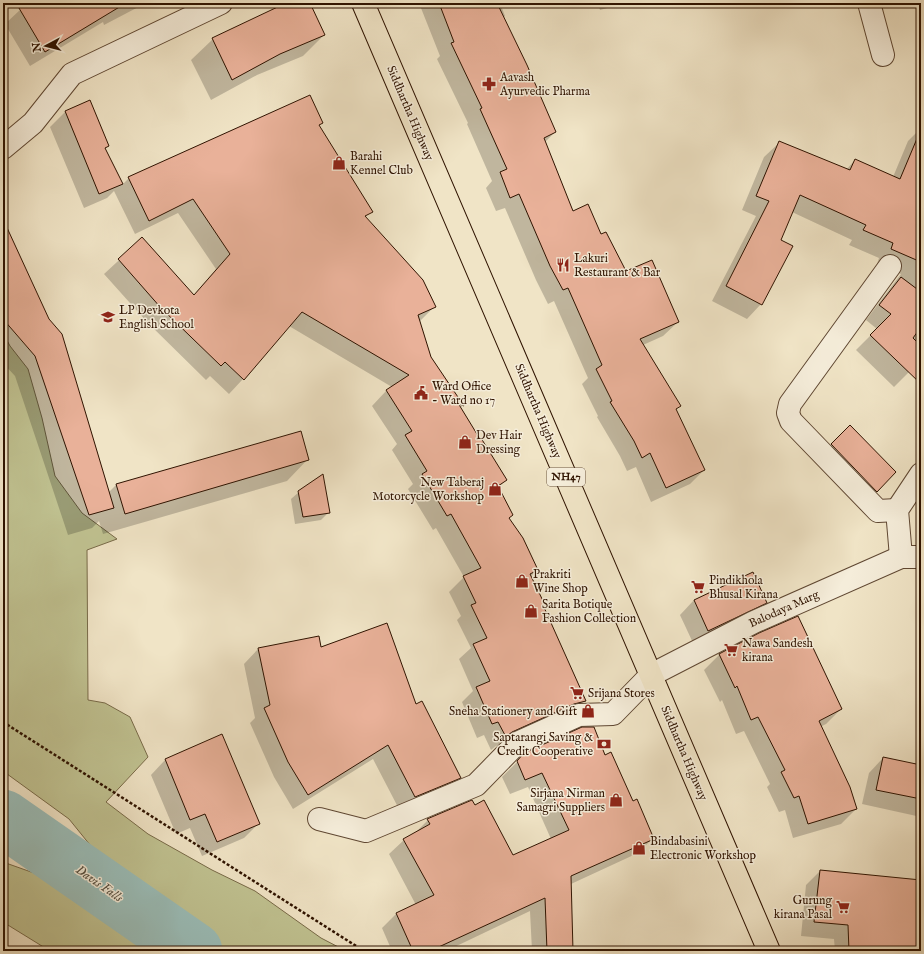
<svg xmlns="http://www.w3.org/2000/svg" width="924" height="954" font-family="'IM FELL English',serif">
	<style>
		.green { fill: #c0c291; stroke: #786a48 }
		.shadow { fill: #0003 }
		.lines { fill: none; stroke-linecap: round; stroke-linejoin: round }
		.river { stroke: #9bbeb9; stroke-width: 57 }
		.building { fill: #e9b199; stroke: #2f1300 }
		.minor-casing { stroke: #5f4732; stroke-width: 24 }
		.trunk-casing { stroke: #2f1300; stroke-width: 24 }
		.path { stroke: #2f1300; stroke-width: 2.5; stroke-dasharray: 3 2; stroke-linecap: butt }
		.minor { stroke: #f5edda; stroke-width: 22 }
		.trunk { stroke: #f0e4c6; stroke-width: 22 }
		.labels { text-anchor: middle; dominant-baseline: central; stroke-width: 3; stroke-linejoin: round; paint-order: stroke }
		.shield { fill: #f5edda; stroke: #6a5441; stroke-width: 1 }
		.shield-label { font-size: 11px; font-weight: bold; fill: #2f1300 }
		.poi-label { font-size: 12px; fill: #2f1300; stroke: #f5edda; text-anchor: start }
		.street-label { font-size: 12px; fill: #2f1300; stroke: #f5edda }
		.water-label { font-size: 13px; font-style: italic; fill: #554f41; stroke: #f5edda }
	</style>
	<rect width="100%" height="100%" fill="#f0e4c6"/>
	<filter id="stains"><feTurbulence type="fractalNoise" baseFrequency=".005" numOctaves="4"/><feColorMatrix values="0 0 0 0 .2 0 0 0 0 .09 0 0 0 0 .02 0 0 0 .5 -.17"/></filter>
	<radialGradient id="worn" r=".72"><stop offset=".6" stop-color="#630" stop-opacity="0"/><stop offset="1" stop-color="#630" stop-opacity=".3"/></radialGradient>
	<g class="green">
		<polygon points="3,333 10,346 28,369 42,418 55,476 82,513 117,539 87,550 88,700 105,703 130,717 148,757 106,802 148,834 212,870 255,891 321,938 346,951 226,951 120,882 69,819 3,771"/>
		<polygon points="3,862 79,889 125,932 153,951 50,951 3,922"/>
	</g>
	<g class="shadow">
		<polygon points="31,3 146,3 104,25 103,22 30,66 5,24 20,10"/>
		<polygon points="288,3 309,3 324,35 303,56 257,75 211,100 191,60 213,39"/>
		<polygon points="419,3 500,3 505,16 503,18 555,132 544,143 573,212 601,236 626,272 678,322 663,336 643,345 679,406 676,410 704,470 690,484 651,502 636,467 627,471 620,456 597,417 598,416 582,384 588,378 554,301 548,304 536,280 505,208 496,211 486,188 492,181 467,124 468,123 437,59 440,56"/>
		<polygon points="598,3 625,3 600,10"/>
		<polygon points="90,102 108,146 105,149 122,185 129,178 322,123 319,126 371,211 365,218 434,307 419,322 430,358 462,406 460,409 506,480 498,488 512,515 509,518 537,570 530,577 584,701 570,715 559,718 496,746 491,750 484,735 477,738 462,702 473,691 459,659 471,648 457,620 461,616 449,592 464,577 436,528 433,530 408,489 413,484 392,450 397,444 372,406 386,391 392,387 289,326 243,379 229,394 210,376 206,380 147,322 104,274 142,239 193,296 216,269 178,213 135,234 114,191 107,198 84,208 50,127 65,112"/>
		<polygon points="921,128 921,360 894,387 856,350 877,329 866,320 901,274 877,264 879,258 849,245 852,240 792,212 780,240 761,304 747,319 712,301 756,216 742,210 764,157 779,143 846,170 855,160 893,177 908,141"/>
		<polygon points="3,221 48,320 108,493 116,485 300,432 308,459 287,481 103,534 99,521 92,528 68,535 15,376 3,363"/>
		<polygon points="850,426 895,472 861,505 817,460"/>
		<polygon points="299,492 328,513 321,520 295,524 291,499"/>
		<polygon points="694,600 766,602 751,617 694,645 680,615"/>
		<polygon points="760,634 841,709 826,724 820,727 856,809 841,824 793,838 785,810 779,812 767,787 770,784 744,731 736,734 722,700 720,702 704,670 719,655"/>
		<polygon points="320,648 415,706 460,778 445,792 400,811 373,759 293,809 274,777 250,723 255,718 244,664 258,649"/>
		<polygon points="525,754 604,756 653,838 638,853 571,884 572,949 610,948 610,951 532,951 530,911 446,951 392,951 382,928 396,914 416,905 389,854 404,840 413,835 428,820 513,856 551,839 528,787 510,794 502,777"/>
		<polygon points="883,758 921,766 921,817 862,804 869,773"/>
		<polygon points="165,760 258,824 244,838 202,856 190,828 176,834 151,775"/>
		<polygon points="820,871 921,882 921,951 835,951 834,939 801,936 806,885"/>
	</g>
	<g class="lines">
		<polyline class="river" points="3,818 194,951"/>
	</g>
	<g class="building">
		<polygon points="16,3 126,3 45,52"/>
		<polygon points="286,3 310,3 325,35 280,54 232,80 212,38"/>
		<polygon points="439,3 497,3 527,65 556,132 544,138 573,211 588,204 601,234 606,232 626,271 652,260 679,322 640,339 681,406 676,409 705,470 666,488 650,453 642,458 634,441 610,402 612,401 596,369 602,365 568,288 563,290 550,266 519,194 510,198 500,172 507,169 480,109 482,108 451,43 454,42"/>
		<polygon points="310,95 323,123 319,125 373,212 365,216 423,280 436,307 418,315 431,357 464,406 458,403 480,439 481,438 507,480 498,486 513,515 509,518 523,538 538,570 530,574 545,605 543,605 586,701 574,704 512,732 506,737 498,722 492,724 476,687 490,681 473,644 487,638 471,605 476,603 463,576 481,568 451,514 447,516 422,474 427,471 405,435 412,431 386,390 409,375 302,312 244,380 225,362 221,366 161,308 118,259 142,237 194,295 230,254 193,199 149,221 128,177"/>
		<polygon points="90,100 109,146 105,148 123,184 99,194 65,111"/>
		<polygon points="921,129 921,262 891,249 893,243 863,230 866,225 800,195 781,240 793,246 762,305 726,286 769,201 756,196 779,141 850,170 855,159 900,179"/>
		<polygon points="3,219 49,319 62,334 114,508 89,515 35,356 3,319"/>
		<polygon points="901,277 921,292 921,327 913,338 921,346 921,384 870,335 891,314 879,305"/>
		<polygon points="850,425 896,472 877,492 831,444"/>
		<polygon points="301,431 309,460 125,514 116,484"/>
		<polygon points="323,474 330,513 303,517 298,491"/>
		<polygon points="753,572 767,603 708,631 694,600"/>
		<polygon points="798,616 842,709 819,721 850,787 857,809 808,824 799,796 794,798 781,772 785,770 758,717 751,720 737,686 735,688 719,654 759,633"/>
		<polygon points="387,623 416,704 422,701 461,778 415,797 388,745 308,795 288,762 264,708 270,705 258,648 319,636 321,647"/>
		<polygon points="582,727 594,727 605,755 611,752 633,801 637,799 654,839 571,876 573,951 547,951 545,898 430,951 413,951 396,913 434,895 403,839 430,824 427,819 472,800 475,805 484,800 513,855 569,830 542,773 525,780 517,761 524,753"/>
		<polygon points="222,734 260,824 217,842 205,814 190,820 165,759"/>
		<polygon points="883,757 921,765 921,799 876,790"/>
		<polygon points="820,870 921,880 921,951 849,951 848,925 814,922"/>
	</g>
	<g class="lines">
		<g class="minor-casing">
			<g id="minor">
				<polyline points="869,3 883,55"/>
				<polyline points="3,148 33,123 72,74 221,3"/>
				<polyline points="890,266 790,404 788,413 791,421 878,511 897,510"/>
				<polyline points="901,557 897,510 921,474"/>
				<polyline points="319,819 366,831 476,785 517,743 579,715 613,714 651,675 754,622 901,557 921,557"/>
			</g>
		</g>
		<g class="trunk-casing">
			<polyline id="trunk" points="363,3 769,951"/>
		</g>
		<polyline class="path" points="3,722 364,951"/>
		<use href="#minor" class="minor"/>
		<use href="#trunk" class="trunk"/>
	</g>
	<defs>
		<g id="pharmacy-bare" transform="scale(1.08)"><path d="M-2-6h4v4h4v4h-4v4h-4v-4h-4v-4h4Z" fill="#8f2418" stroke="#f5edda" stroke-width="2.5" paint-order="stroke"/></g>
		<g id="shop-bare" transform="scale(1.08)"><path d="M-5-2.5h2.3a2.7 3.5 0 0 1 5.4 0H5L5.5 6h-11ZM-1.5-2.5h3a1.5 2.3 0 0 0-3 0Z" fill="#8f2418" stroke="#f5edda" stroke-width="2.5" paint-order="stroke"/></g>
		<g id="restaurant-bare" transform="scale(1.08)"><path d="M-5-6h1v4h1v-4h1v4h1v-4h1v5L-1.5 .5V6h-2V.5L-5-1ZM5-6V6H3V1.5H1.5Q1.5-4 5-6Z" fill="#8f2418" stroke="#f5edda" stroke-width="2.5" paint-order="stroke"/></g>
		<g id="school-bare" transform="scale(1.08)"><path d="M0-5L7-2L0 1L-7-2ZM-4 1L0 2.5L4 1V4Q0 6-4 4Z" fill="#8f2418" stroke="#f5edda" stroke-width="2.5" paint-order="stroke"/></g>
		<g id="civic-bare" transform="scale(1.08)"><path d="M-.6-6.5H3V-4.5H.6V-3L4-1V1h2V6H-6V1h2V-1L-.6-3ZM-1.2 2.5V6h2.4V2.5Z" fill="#8f2418" stroke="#f5edda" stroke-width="2.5" paint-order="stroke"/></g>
		<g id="supermarket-bare" transform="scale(1.08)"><path d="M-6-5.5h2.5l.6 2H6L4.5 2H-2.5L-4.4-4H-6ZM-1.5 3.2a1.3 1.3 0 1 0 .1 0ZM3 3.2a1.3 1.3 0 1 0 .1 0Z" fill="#8f2418" stroke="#f5edda" stroke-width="2.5" paint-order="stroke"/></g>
		<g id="bank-bare" transform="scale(1.08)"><path d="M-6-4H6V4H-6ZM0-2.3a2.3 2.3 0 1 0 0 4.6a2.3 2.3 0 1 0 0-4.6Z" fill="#8f2418" stroke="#f5edda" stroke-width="2.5" paint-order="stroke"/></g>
	</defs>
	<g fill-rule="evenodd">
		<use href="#pharmacy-bare" x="489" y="84"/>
		<use href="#shop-bare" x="339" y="163"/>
		<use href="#restaurant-bare" x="563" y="265"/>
		<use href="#school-bare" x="108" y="317"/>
		<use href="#civic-bare" x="421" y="393"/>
		<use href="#shop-bare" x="465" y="442"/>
		<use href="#shop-bare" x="495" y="489"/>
		<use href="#shop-bare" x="522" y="581"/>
		<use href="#supermarket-bare" x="698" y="587"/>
		<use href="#shop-bare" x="531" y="611"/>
		<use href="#supermarket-bare" x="731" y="650"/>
		<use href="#supermarket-bare" x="577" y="693"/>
		<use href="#shop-bare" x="588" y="711"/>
		<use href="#bank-bare" x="604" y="744"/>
		<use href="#shop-bare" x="616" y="800"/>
		<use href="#shop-bare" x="639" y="848"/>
		<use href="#supermarket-bare" x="843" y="907"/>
	</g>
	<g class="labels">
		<rect class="shield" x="547" y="468" width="38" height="18" rx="3"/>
		<g class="shield-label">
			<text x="566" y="477">NH47</text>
		</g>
		<g class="poi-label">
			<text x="500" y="77">Aavash<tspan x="500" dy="14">Ayurvedic Pharma</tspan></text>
			<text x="350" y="156">Barahi<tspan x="350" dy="14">Kennel Club</tspan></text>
			<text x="574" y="258">Lakuri<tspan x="574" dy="14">Restaurant &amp; Bar</tspan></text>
			<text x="119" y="310">LP Devkota<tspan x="119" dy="14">English School</tspan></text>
			<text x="432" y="386">Ward Office<tspan x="432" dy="14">- Ward no 17</tspan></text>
			<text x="476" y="435">Dev Hair<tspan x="476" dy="14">Dressing</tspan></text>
			<text x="484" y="482" text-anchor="end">New Taberaj<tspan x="484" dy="14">Motorcycle Workshop</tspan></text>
			<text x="533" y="574">Prakriti<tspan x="533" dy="14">Wine Shop</tspan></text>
			<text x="709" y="580">Pindikhola<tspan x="709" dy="14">Bhusal Kirana</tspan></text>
			<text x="542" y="604">Sarita Botique<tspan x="542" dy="14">Fashion Collection</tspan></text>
			<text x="742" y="643">Nawa Sandesh<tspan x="742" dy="14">kirana</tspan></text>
			<text x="588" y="693">Srijana Stores</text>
			<text x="577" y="711" text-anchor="end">Sneha Stationery and Gift</text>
			<text x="593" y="737" text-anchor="end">Saptarangi Saving &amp;<tspan x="593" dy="14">Credit Cooperative</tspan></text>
			<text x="605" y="793" text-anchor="end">Sirjana Nirman<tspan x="605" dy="14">Samagri Suppliers</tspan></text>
			<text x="650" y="841">Bindabasini<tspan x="650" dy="14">Electronic Workshop</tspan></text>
			<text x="832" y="900" text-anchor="end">Gurung<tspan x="832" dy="14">kirana Pasal</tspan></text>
		</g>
		<g class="street-label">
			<text transform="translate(410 113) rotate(67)">Siddhartha Highway</text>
			<text transform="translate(538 411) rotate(67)">Siddhartha Highway</text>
			<text transform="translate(784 609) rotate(-24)">Balodaya Marg</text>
			<text transform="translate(684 753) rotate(67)">Siddhartha Highway</text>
		</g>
		<g class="water-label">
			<text transform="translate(99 884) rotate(35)">Davis Falls</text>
		</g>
	</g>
	<rect width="924" height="954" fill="none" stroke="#f0e4c6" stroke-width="16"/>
	<rect x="4" y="4" width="916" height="946" fill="none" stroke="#2f1300" stroke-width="2"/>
	<rect x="8" y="8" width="908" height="938" fill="none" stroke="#2f1300"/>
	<g transform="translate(46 46) rotate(263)" stroke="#f5edda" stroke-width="3" paint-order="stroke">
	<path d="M0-3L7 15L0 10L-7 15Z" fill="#2f1300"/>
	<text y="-6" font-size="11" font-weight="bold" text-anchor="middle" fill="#2f1300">N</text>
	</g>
	<rect width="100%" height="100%" filter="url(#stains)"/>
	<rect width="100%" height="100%" fill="url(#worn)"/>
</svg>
